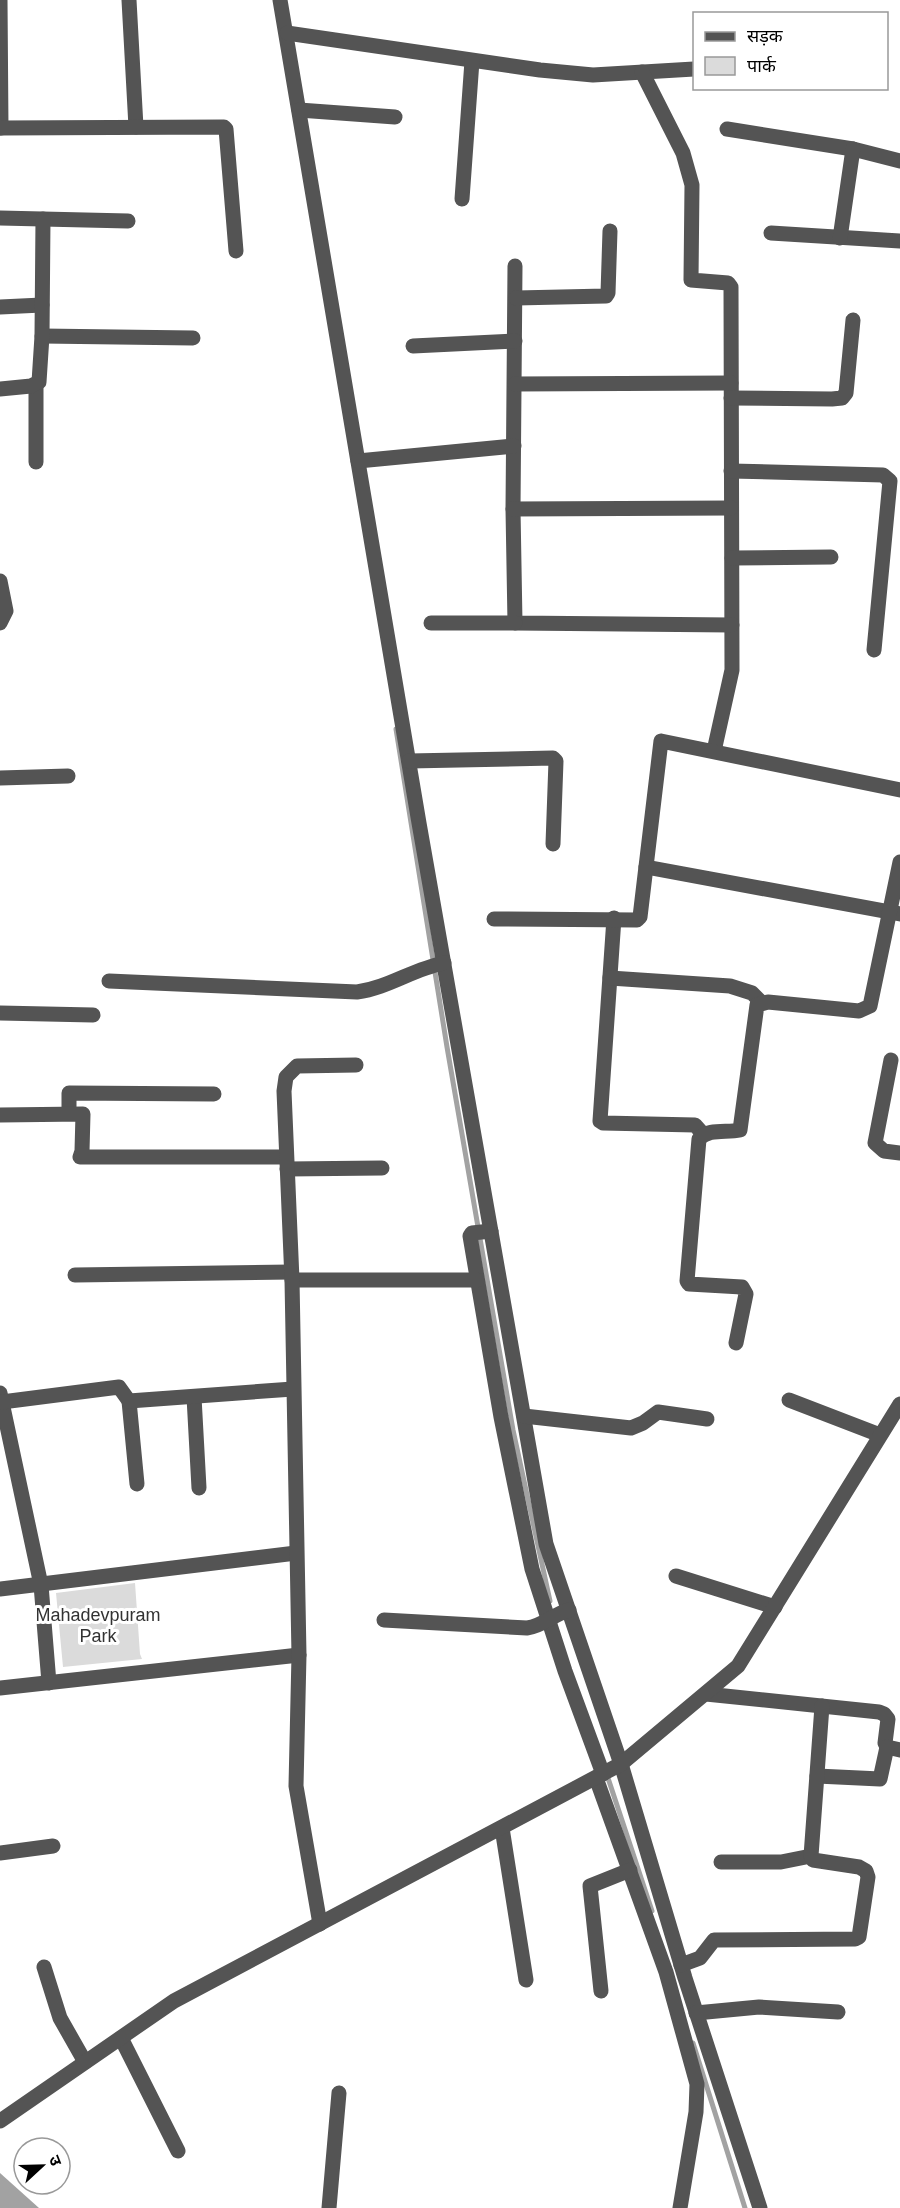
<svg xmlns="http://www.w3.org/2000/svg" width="900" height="2208" font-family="Helvetica,'Noto Sans Devanagari',sans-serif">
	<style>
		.green { fill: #dbdbdb }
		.water { fill: #a2a2a2 }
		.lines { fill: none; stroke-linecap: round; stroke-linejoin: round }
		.stream { stroke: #a2a2a2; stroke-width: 5 }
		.minor { stroke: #545454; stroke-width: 15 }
		.labels { text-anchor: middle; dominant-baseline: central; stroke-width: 6; stroke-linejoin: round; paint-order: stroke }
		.park-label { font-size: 18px; fill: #323232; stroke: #fff }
	</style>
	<rect width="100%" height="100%" fill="#fff"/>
	<polygon class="green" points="135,1583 140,1654 142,1659 63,1667 56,1593"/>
	<polygon class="water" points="0,2173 39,2208 0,2208"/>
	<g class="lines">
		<g class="stream">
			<polyline points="396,729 447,1047 513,1430 550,1601"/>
			<polyline points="607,1775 652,1911"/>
			<polyline points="693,2043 745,2208"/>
		</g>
		<g class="minor">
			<polyline points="0,0 1,128"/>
			<polyline points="129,0 136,127"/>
			<polyline points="280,0 419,823 546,1544 621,1764 685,1978 760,2208"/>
			<polyline points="287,33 540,70 593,75 694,69"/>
			<polyline points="642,72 683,153 692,185 691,280 728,283 731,287 732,670 714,751"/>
			<polyline points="299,110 395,117"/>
			<polyline points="0,128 224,127 226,129 236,251"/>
			<polyline points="727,129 853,149 900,161"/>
			<polyline points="462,199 472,61"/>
			<polyline points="0,218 128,221"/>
			<polyline points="771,233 900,241"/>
			<polyline points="840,238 853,149"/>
			<polyline points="515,266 513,509 515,623 732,625"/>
			<polyline points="516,298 606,296 608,293 610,231"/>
			<polyline points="0,307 42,305"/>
			<polyline points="42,336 193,338"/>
			<polyline points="413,346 515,341"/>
			<polyline points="36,384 36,462"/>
			<polyline points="515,384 731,383"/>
			<polyline points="0,389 31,386 39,382 42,336 43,219"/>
			<polyline points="731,398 832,399 842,398 846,393 853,320"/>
			<polyline points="358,461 514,446"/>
			<polyline points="731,471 883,475 890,481 874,650"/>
			<polyline points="513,509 731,508"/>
			<polyline points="732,558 831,557"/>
			<polyline points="0,581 6,611 0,623"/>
			<polyline points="431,623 515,623"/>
			<polyline points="409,761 553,758 556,761 553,844"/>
			<polyline points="0,778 68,776"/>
			<polyline points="646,867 900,914"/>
			<polyline points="614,918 600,1121 603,1123 695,1125 703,1134"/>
			<polyline points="494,919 637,920 640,917 661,741 900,790"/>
			<polyline points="610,978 730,986 752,993 762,1003"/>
			<path d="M109,981L357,992C388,988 413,969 444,963"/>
			<polyline points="0,1013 93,1015"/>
			<polyline points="891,1060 875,1143 884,1151 900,1153"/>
			<polyline points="69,1113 69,1093 214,1094"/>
			<polyline points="0,1115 83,1114 82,1151 80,1157 286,1157"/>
			<polyline points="287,1169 382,1168"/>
			<polyline points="491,1231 472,1233 470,1236 501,1417 532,1569 565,1671 603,1774"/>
			<polyline points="75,1275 291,1272"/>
			<polyline points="292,1280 477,1280"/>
			<path d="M736,1343L746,1294L742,1287L689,1284L687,1281L699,1139C709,1128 726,1133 740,1130L757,1005L768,1002L859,1011L870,1006L900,862"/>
			<polyline points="0,1393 41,1585 49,1683"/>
			<polyline points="194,1397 199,1488"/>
			<polyline points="789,1400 880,1435"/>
			<polyline points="129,1401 137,1484"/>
			<polyline points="2,1402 119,1387 129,1401 293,1389"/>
			<polyline points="524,1416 631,1428 643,1423 658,1412 707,1419"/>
			<polyline points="676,1576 775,1607"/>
			<polyline points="0,1589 296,1553"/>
			<path d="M384,1620L527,1628C543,1626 554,1614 569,1610"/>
			<polyline points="0,1688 299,1655"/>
			<polyline points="706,1694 879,1712 884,1714 888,1719 885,1743 887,1747 900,1750"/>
			<polyline points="817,1776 880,1779 887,1747"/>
			<polyline points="596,1778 666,1972 697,2084 696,2112 680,2208"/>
			<polyline points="502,1828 526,1980"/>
			<polyline points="0,1853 53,1846"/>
			<polyline points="721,1862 781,1862 811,1856"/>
			<polyline points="320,1924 296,1786 299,1655 292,1280 284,1091 286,1077 297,1066 356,1065"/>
			<polyline points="681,1965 700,1958 714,1940 855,1939 859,1937 868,1877 866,1871 859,1867 813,1860 811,1856 822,1706"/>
			<polyline points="44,1967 60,2018 85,2062"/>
			<polyline points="601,1991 590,1886 630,1870"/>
			<polyline points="696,2013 759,2007 838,2012"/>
			<polyline points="121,2038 178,2151"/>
			<polyline points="0,2121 174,2001 621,1764 738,1666 900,1404"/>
			<polyline points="329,2208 339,2093"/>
		</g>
	</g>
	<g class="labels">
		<g class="park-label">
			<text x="98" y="1615">Mahadevpuram<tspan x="98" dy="21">Park</tspan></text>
		</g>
	</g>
	<rect x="693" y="12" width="195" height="78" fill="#ffffff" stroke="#999999" stroke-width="1.5"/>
	<rect x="705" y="32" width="30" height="9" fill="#545454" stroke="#999999" stroke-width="1.5"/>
	<text x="747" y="42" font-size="18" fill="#000000">सड़क</text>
	<rect x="705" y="57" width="30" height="18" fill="#dbdbdb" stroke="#999999" stroke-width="1.5"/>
	<text x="747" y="72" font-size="18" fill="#000000">पार्क</text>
	<g transform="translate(42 2166) rotate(68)"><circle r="28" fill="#ffffff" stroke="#999999" stroke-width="1.5"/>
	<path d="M0-4.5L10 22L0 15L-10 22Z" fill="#000000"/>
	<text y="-9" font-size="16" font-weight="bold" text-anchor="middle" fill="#000000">उ</text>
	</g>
</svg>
